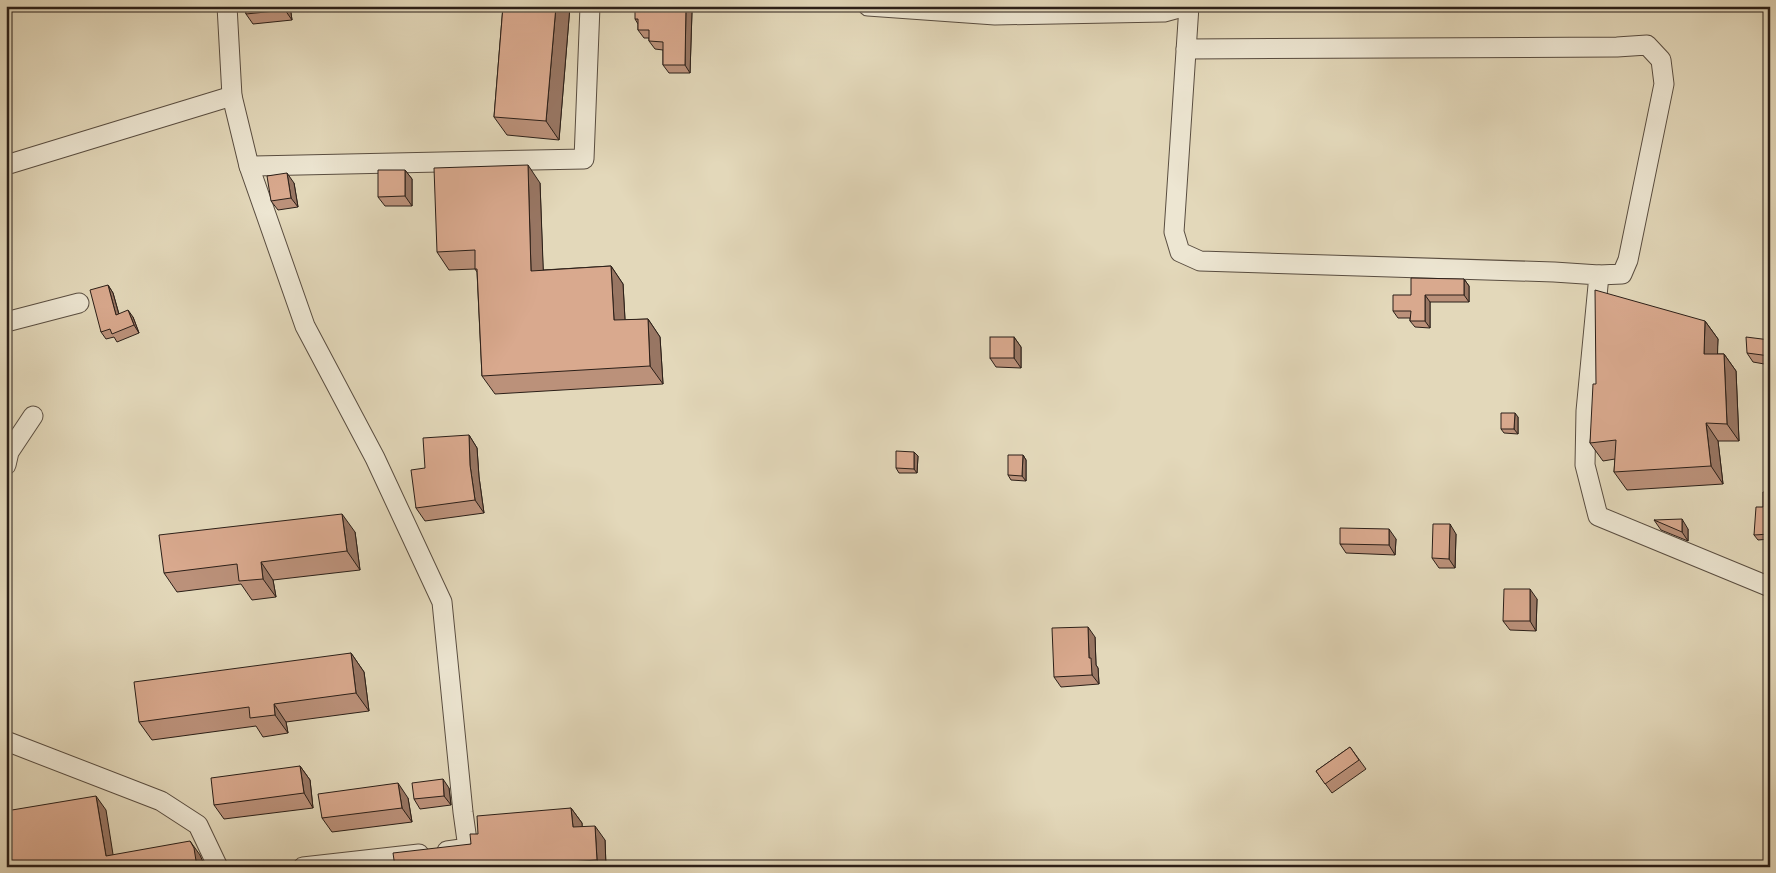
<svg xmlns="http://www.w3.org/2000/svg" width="1776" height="873" font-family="'IM FELL Great Primer',serif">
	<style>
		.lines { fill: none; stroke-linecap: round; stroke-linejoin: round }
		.street-casing { stroke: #594d40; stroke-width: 21 }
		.street { stroke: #ede6d2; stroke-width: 19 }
		.wall { fill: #bb917a; stroke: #2b1f18 }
		.shaded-wall { fill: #987663; stroke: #2b1f18 }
		.building { fill: #d9a98e; stroke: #2b1f18 }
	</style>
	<rect width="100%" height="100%" fill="#e3d8ba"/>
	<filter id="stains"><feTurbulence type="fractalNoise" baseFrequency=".004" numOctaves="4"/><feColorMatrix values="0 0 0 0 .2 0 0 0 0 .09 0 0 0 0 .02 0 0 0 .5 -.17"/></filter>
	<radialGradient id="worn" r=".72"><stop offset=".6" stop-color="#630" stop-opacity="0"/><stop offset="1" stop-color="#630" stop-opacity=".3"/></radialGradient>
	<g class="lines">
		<g class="street-casing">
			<g id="street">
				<polyline points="227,6 232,96 249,166 305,326 375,458 442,602 463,812 468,848 447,851"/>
				<polyline points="868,6 995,15 1164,12 1186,6"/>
				<polyline points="1189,6 1174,232 1180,252 1200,261 1554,272 1599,275 1586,411 1585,465 1598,516 1770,587"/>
				<polyline points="1186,49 1617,47 1647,45 1661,60 1664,84 1628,260 1622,274 1599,275"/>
				<polyline points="6,165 232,96"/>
				<polyline points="249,166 584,159 590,6"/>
				<polyline points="6,322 79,303"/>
				<polyline points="6,465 9,452 33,416"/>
				<polyline points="6,741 161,801 198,825 218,867"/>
				<polyline points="303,867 419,854"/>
			</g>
		</g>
		<use href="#street" class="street"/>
	</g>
	<g class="wall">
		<polygon points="245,6 290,6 292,20 253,24 246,14"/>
		<polygon points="503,6 570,6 559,140 507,135 494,117"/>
		<polygon points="692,11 690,73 669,73 663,65 663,50 655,49 649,41 649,38 644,38 638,30 638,24 635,19"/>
		<polygon points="405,170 412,179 412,206 385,206 378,197"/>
		<polygon points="294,183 298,207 278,210 271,201"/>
		<polygon points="540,183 543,270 611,266 623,284 625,320 648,319 660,337 663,384 495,394 482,376 477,272 475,269 449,270 437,252"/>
		<polygon points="1464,279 1469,286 1469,302 1430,302 1430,328 1415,327 1410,321 1410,318 1398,318 1393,311 1411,295"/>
		<polygon points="108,285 113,293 119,314 133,317 139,333 117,342 114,337 106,339 101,332"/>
		<polygon points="1705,321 1718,339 1717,354 1724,354 1736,371 1739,441 1718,441 1723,484 1627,490 1614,472 1615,459 1603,461 1590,443 1596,384"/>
		<polygon points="1014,337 1021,347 1021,368 996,367 990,358"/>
		<polygon points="1770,340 1770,365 1753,362 1747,353"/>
		<polygon points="1518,417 1518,434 1504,433 1501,429"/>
		<polygon points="469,435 477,448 479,477 484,513 425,521 416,508 425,468"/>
		<polygon points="914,452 918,456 917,473 899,473 896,468"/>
		<polygon points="1023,455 1026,460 1026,481 1011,480 1008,475"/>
		<polygon points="1770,492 1770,539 1758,540 1754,535 1763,507"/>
		<polygon points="1654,520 1688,529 1688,541 1661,530"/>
		<polygon points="355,532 360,570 273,580 276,597 252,600 241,584 177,592 164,573"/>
		<polygon points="1456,534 1455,568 1439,568 1432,558"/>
		<polygon points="1396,539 1395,555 1346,553 1340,544"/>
		<polygon points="1537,599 1536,631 1510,630 1503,621"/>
		<polygon points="1095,637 1096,665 1098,668 1099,684 1061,687 1054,677"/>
		<polygon points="351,653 364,672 369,711 286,722 288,733 263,737 256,726 152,740 139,722"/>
		<polygon points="1350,747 1366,769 1332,793 1316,771"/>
		<polygon points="300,766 310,780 313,808 224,819 214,805"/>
		<polygon points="449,788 451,805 420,809 414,799"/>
		<polygon points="408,798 412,822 332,832 322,818"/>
		<polygon points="571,808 582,823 582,827 605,840 606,867 395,867 471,844 478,834"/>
	</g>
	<g class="shaded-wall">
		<polygon points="284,6 290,6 292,20 285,10"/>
		<polygon points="556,6 570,6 559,140 546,121"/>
		<polygon points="686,6 688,6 692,11 690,73 685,65"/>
		<polygon points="528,165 540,183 544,289 531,271"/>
		<polygon points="405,170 412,179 412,206 405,196"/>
		<polygon points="287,173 294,183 298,207 291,198"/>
		<polygon points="611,266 623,284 626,338 614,320"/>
		<polygon points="1464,279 1469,286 1469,302 1464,295"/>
		<polygon points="108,285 113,293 121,322 116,315"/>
		<polygon points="1425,295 1430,302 1430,328 1425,321"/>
		<polygon points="128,310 133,317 139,333 134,325"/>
		<polygon points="648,319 660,337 663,384 650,366"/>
		<polygon points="1705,321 1718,339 1717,372 1704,354"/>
		<polygon points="1014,337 1021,347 1021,368 1014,358"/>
		<polygon points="1724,354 1736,371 1739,441 1727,424"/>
		<polygon points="1515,413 1518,417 1518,434 1514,429"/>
		<polygon points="1706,423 1718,441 1723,484 1711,466"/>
		<polygon points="469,435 477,448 479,477 484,513 475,500 470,465"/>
		<polygon points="914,452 918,456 917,473 914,469"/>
		<polygon points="1023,455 1026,460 1026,481 1022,476"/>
		<polygon points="342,514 355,532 360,570 347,551"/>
		<polygon points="1682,519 1688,529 1688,541 1682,532"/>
		<polygon points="1450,524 1456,534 1455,568 1449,559"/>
		<polygon points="1389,529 1396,539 1395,555 1389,545"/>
		<polygon points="261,562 273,580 276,597 263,579"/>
		<polygon points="1530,589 1537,599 1536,631 1530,621"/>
		<polygon points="1088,627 1095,637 1096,665 1098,668 1099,684 1092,675 1089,658"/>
		<polygon points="351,653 364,672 369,711 356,693"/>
		<polygon points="274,704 286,722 288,733 275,715"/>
		<polygon points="300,766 310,780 313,808 304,793"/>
		<polygon points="443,779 449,788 451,805 444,796"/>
		<polygon points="398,783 408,798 412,822 402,808"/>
		<polygon points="96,796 106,810 115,867 106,856"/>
		<polygon points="571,808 582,823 583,842 573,827"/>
		<polygon points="595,826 605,840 606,867 601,867 597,860"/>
		<polygon points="190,841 200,855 203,862 204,867 197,867"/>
	</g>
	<g class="building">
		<polygon points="245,6 284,6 285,10 246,14"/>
		<polygon points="503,6 556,6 546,121 494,117"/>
		<polygon points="635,6 686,6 685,65 663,65 663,42 649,41 649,30 638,30 638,19 635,19"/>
		<polygon points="528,165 531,271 611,266 614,320 648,319 650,366 482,376 477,269 475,269 475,250 437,252 434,168"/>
		<polygon points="378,170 405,170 405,196 378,197"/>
		<polygon points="287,173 291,198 271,201 267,176"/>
		<polygon points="1411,278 1464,279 1464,295 1425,295 1425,321 1410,321 1411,311 1393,311 1393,295 1411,295"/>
		<polygon points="108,285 116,315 128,310 134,325 112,334 110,329 101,332 90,290"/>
		<polygon points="1595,290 1705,321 1704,354 1724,354 1727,424 1706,423 1711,466 1614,472 1616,440 1590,443 1593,384 1596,384"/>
		<rect x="990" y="337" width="24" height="21"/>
		<polygon points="1746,337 1770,340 1770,356 1747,353"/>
		<polygon points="1501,413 1515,413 1514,429 1501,429"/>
		<polygon points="469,435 470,465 475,500 416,508 411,470 425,468 423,438"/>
		<polygon points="896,451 914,452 914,469 896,468"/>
		<polygon points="1008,455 1023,455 1022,476 1008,475"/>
		<polygon points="1763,492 1770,492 1770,534 1754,535 1756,507 1763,507"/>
		<polygon points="342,514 347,551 261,562 263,579 239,581 237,564 164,573 159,535"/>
		<polygon points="1682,519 1682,532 1654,520"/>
		<polygon points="1433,524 1450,524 1449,559 1432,558"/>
		<polygon points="1340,528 1389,529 1389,545 1340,544"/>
		<polygon points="1504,589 1530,589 1530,621 1503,621"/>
		<polygon points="1088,627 1089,658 1091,658 1092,675 1054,677 1052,628"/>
		<polygon points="351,653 356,693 274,704 275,715 250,718 249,707 139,722 134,682"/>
		<polygon points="1350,747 1359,760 1325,784 1316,771"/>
		<polygon points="300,766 304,793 214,805 211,778"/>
		<polygon points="443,779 444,796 414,799 412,783"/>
		<polygon points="398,783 402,808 322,818 318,794"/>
		<polygon points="96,796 106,856 190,841 194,848 197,867 6,867 6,811"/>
		<polygon points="571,808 573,827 595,826 597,860 499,867 395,867 393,853 471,844 470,834 478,834 477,816"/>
	</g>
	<rect width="1776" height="873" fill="none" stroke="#e3d8ba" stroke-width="25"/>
	<rect x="8" y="8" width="1761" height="858" fill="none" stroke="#2b1f18" stroke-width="2.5"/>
	<rect x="12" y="12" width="1751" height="848" fill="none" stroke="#2b1f18"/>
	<rect width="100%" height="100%" filter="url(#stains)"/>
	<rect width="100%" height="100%" fill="url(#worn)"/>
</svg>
